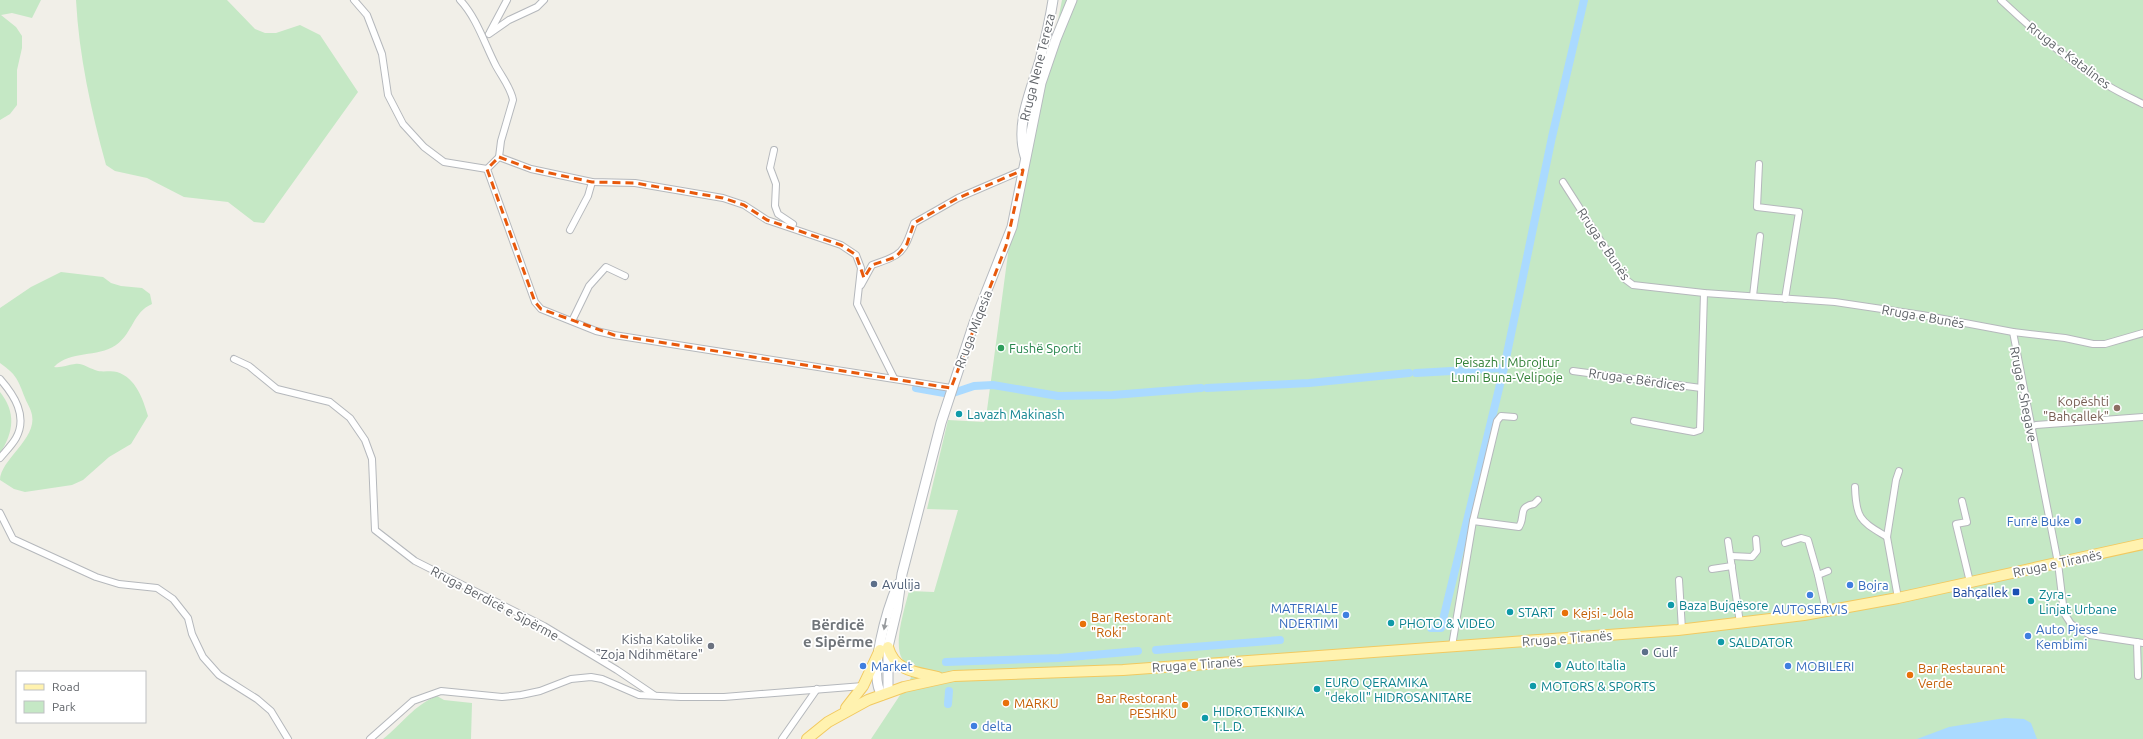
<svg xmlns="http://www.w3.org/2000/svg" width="2143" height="739" font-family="Ubuntu,sans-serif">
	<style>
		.green { fill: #c5e8c5 }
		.water { fill: #aadaff }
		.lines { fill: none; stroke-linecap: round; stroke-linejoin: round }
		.canal { stroke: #aadaff; stroke-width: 8 }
		.street-casing { stroke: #b5b8bc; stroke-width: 8 }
		.secondary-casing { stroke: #b6babf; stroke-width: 11 }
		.primary-casing { stroke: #f2c960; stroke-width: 12 }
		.street { stroke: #fff; stroke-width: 6 }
		.secondary { stroke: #fff; stroke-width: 9 }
		.primary { stroke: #fff2af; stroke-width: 10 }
		.oneway { fill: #979a9d }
		.marked { fill: none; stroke: #e8590c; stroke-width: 3; stroke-dasharray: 8 5; stroke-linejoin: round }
		.leisure-dot { fill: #2e9e5b; stroke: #fff; stroke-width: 1.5 }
		.education-dot { fill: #8d6e63; stroke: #fff; stroke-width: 1.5 }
		.culture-dot { fill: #0f9aa8; stroke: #fff; stroke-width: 1.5 }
		.shop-dot { fill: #3f7fe0; stroke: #fff; stroke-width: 1.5 }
		.service-dot { fill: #5c6f8a; stroke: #fff; stroke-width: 1.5 }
		.transit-dot { fill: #1a4fb4; stroke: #fff; stroke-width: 1.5 }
		.food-dot { fill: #e8710a; stroke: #fff; stroke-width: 1.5 }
		.worship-dot { fill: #6b7280; stroke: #fff; stroke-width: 1.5 }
		.labels { text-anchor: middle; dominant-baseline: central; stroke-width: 3.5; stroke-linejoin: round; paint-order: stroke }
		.street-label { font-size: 13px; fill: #5f6368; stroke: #fff }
		.leisure-label { font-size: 13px; fill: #27864d; stroke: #fff; text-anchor: start }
		.park-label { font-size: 13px; fill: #348238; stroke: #fff }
		.education-label { font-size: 13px; fill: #785e54; stroke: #fff; text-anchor: end }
		.culture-label { font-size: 13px; fill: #0d838f; stroke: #fff; text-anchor: start }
		.shop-label { font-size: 13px; fill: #366cbe; stroke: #fff; text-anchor: start }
		.service-label { font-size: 13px; fill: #4e5e75; stroke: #fff; text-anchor: start }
		.transit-label { font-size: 13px; fill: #164399; stroke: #fff; text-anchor: end }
		.food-label { font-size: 13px; fill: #c56008; stroke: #fff; text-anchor: start }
		.worship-label { font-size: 13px; fill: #5b616d; stroke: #fff; text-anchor: end }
		.quarter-label { font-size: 15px; font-weight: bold; fill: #70757a; stroke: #fff }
	</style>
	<rect width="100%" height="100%" fill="#f1efe8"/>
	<g class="green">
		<polygon points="0,0 41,0 32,18 12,13 1,15 16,27 22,36 22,48 17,70 17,105 10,114 0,120"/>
		<path d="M76,0H227L255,29L265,33H276L300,25L320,35L358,92L264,223L254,222L228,202L184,197L147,178L115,171L106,165C91,110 79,56 76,0Z"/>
		<path d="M1062,0H2143V739H871L910,680L915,664C885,667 905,608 909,591L934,592L958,510L927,509L948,420L984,422L987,410L1012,224L1040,111Z"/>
		<path d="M61,272L103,277L111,283L121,286L142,288L150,294L152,304C133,312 133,333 116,345C97,358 70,350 54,367C61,368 67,365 75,364C83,363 88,368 95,370C102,373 110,370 117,372C136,378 143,399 148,416L131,444L109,457L83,480L72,485L25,492L14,489L0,480C0,460 37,439 32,415C31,409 27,403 25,398C18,380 17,375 0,363V308L31,287Z"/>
		<path d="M0,392C16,412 14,432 0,453Z"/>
		<path d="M437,696L444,700L472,703L471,739H383C402,724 414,705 437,696Z"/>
	</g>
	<polygon class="water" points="2005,718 2024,719 2031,723 2037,739 1917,739 1949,727"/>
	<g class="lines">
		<g class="canal">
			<polyline points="1416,373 1504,368"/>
			<polyline points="916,388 950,394 974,386 993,385 1058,396 1113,395 1201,388"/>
			<polyline points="1207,388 1309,383 1409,373"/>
			<polyline points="1431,628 1441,628 1504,368 1552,137 1584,0"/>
			<polyline points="1156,650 1280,640"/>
			<polyline points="946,662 1059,658 1138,651"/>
			<polyline points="948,704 949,691"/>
		</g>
		<g class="street-casing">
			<g id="street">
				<polyline points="354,0 367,15 382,54 388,95 403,124 424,147 444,162 487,169"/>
				<path d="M460,0C477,18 485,45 496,66C502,77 511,88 513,100L501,141L499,157L487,169L535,302L541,309L596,331L614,335L951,388"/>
				<path d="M2001,0C2034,31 2069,62 2107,85C2118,92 2131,98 2143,104"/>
				<polyline points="490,32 507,0"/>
				<polyline points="489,34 509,20 537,7 544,0"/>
				<polyline points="774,150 770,168 776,184 775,206 778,214 793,224"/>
				<polyline points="499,157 531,169 592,182 635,183 723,198 744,205 767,220 841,245 856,255 861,268 857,304 894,378"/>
				<polyline points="1759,164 1757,207 1799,212 1785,299"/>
				<polyline points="1563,182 1625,279 1633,285 1704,293 1835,302 1922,315 2013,332 2065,338 2093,344 2105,344 2143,333"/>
				<polyline points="570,230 588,196 592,182"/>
				<path d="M861,285L872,265C903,254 903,254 914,223L958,198L1023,170"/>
				<polyline points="1753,296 1760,236"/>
				<polyline points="572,321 589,286 606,267 625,276"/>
				<polyline points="2013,332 2058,563 2064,613 2071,624 2090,635 2143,643"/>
				<polyline points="234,359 249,366 277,389 330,402 350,418 365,440 372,459 375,530 415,561 544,626 617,670 654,695"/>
				<polyline points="1573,371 1701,388"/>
				<path d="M0,379C14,395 28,416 16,438C12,445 5,452 0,458"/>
				<polyline points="1634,421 1694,432 1700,430 1704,293"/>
				<polyline points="2031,427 2036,425 2143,417"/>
				<path d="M1855,487C1856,520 1861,521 1887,537"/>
				<polyline points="1962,501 1967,522 1956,524 1970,582"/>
				<polyline points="0,513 13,539 96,577 119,584 157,588 173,599 188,618 192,634 203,657 219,675 257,699 271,711 288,739"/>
				<path d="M1473,521L1519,527C1526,516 1517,507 1534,504L1538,500"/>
				<polyline points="1728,541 1740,623"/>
				<polyline points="1785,543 1801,538 1808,540 1818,575 1826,611"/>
				<polyline points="1731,556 1752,557 1757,551 1756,539"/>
				<polyline points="1712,569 1732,566"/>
				<polyline points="1818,575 1828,571"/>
				<polyline points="1679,580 1682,630"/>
				<polyline points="1898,598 1887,537 1896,480 1899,471"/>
				<polyline points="2137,642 2138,676"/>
				<polyline points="1452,646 1473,521 1497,421 1501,416 1514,417"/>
				<polyline points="370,739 413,701 441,691 502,697 521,695 540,691 571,679 591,677 602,679 639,695 681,697 724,697 863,686"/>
				<polyline points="782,739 817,689"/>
			</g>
		</g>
		<g class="secondary-casing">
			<g id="secondary">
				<path d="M1025,156C1015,124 1031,91 1040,60C1045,41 1050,20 1053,0"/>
				<polyline points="888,692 888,647 897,609 902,574 941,423 974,323 1012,227 1041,83 1056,39 1072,0"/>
				<path d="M882,695C867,674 888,607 898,584"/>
			</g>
		</g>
		<g class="primary-casing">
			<g id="primary">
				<path d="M888,647C895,672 917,672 938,677"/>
				<polyline points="846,708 863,686 880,650"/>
				<polyline points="807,739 828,722 868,700 904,687 954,676 1123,670 1678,630 1804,615 1898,598 2143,544"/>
			</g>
		</g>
		<use href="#street" class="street"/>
		<use href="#secondary" class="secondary"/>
		<use href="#primary" class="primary"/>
	</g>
	<defs><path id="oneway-solid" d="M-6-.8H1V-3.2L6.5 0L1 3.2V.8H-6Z"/></defs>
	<use class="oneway" href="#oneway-solid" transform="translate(885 624) rotate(101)"/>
	<path class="marked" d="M499,157L531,169L592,182L635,183L723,198L744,205L767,220L841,245L856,255L864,278L872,265L896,257L907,244L914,223L958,198L1023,170L1006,246L951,388L614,335L541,309L535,302L487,169Z"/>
	<circle class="leisure-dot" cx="1001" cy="348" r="4"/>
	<circle class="education-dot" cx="2117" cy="408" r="4"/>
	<g class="culture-dot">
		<circle cx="959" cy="414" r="4"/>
		<circle cx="2031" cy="601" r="4"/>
		<circle cx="1671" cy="605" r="4"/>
		<circle cx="1510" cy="612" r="4"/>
		<circle cx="1391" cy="623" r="4"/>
		<circle cx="1721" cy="642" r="4"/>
		<circle cx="1558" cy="665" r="4"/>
		<circle cx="1533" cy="686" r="4"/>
		<circle cx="1317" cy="689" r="4"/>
		<circle cx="1205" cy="718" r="4"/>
	</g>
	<g class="shop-dot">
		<circle cx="2078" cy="521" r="4"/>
		<circle cx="1850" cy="585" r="4"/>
		<circle cx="1810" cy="595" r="4"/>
		<circle cx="1346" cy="615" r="4"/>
		<circle cx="2028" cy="636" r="4"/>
		<circle cx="863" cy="666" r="4"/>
		<circle cx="1788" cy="666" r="4"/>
		<circle cx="974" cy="726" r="4"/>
	</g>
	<g class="service-dot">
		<circle cx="874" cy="584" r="4"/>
		<circle cx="1645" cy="652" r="4"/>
	</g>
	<rect class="transit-dot" x="2012" y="588" width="8" height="8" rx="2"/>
	<g class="food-dot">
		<circle cx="1565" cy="613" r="4"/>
		<circle cx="1083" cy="624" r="4"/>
		<circle cx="1910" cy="675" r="4"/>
		<circle cx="1006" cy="703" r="4"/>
		<circle cx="1185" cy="705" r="4"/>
	</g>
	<circle class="worship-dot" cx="711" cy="646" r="4"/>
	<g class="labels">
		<g class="street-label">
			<text transform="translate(2069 55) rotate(37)">Rruga e Katalines</text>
			<text transform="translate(1037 67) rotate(-76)">Rruga Nene Tereza</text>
			<text transform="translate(1604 244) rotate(56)">Rruga e Bunës</text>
			<text transform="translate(1923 316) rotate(10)">Rruga e Bunës</text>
			<text transform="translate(973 329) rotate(-69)">Rruga Miqesia</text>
			<text transform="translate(1637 379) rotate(8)">Rruga e Bërdices</text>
			<text transform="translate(2024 394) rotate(79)">Rruga e Shegave</text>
			<text transform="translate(2057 563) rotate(-12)">Rruga e Tiranës</text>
			<text transform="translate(495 603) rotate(28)">Rruga Berdicë e Sipërme</text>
			<text transform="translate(1567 638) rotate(-4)">Rruga e Tiranës</text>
			<text transform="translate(1197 664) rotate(-4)">Rruga e Tiranës</text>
		</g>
		<g class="leisure-label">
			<text x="1009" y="348">Fushë Sporti</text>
		</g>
		<g class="park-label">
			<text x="1507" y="362">Peisazh i Mbrojtur<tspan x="1507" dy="15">Lumi Buna-Velipoje</tspan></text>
		</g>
		<g class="education-label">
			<text x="2109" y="401">Kopështi<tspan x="2109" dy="15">"Bahçallek"</tspan></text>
		</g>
		<g class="culture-label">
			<text x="967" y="414">Lavazh Makinash</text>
			<text x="2039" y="594">Zyra -<tspan x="2039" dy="15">Linjat Urbane</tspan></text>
			<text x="1679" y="605">Baza Bujqësore</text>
			<text x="1518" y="612">START</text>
			<text x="1399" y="623">PHOTO &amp; VIDEO</text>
			<text x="1729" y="642">SALDATOR</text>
			<text x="1566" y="665">Auto Italia</text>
			<text x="1325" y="682">EURO QERAMIKA<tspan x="1325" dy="15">"dekoll" HIDROSANITARE</tspan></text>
			<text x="1541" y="686">MOTORS &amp; SPORTS</text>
			<text x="1213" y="711">HIDROTEKNIKA<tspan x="1213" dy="15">T.L.D.</tspan></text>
		</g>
		<g class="shop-label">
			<text x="2070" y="521" text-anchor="end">Furrë Buke</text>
			<text x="1858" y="585">Bojra</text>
			<text x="1338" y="608" text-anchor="end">MATERIALE<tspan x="1338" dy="15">NDERTIMI</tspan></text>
			<text x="1810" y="609" text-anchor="middle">AUTOSERVIS</text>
			<text x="2036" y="629">Auto Pjese<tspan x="2036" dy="15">Kembimi</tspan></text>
			<text x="871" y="666">Market</text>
			<text x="1796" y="666">MOBILERI</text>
			<text x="982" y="726">delta</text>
		</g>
		<g class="service-label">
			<text x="882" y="584">Avulija</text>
			<text x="1653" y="652">Gulf</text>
		</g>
		<g class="transit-label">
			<text x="2008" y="592">Bahçallek</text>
		</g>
		<g class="food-label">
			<text x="1573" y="613">Kejsi - Jola</text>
			<text x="1091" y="617">Bar Restorant<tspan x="1091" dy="15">"Roki"</tspan></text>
			<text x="1918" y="668">Bar Restaurant<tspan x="1918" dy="15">Verde</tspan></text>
			<text x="1177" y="698" text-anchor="end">Bar Restorant<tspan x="1177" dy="15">PESHKU</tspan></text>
			<text x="1014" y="703">MARKU</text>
		</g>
		<g class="worship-label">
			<text x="703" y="639">Kisha Katolike<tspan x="703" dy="15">"Zoja Ndihmëtare"</tspan></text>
		</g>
		<g class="quarter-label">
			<text x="838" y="624">Bërdicë<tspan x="838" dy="17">e Sipërme</tspan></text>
		</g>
	</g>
	<rect x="16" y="671" width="130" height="52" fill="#ffffff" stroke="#bfc1c3"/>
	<rect x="24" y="684" width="20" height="6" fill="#fff2af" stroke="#bfc1c3"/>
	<text x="52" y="691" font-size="12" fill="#5f6368">Road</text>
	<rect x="24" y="701" width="20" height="12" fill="#c5e8c5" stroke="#bfc1c3"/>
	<text x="52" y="711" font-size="12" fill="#5f6368">Park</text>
</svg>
